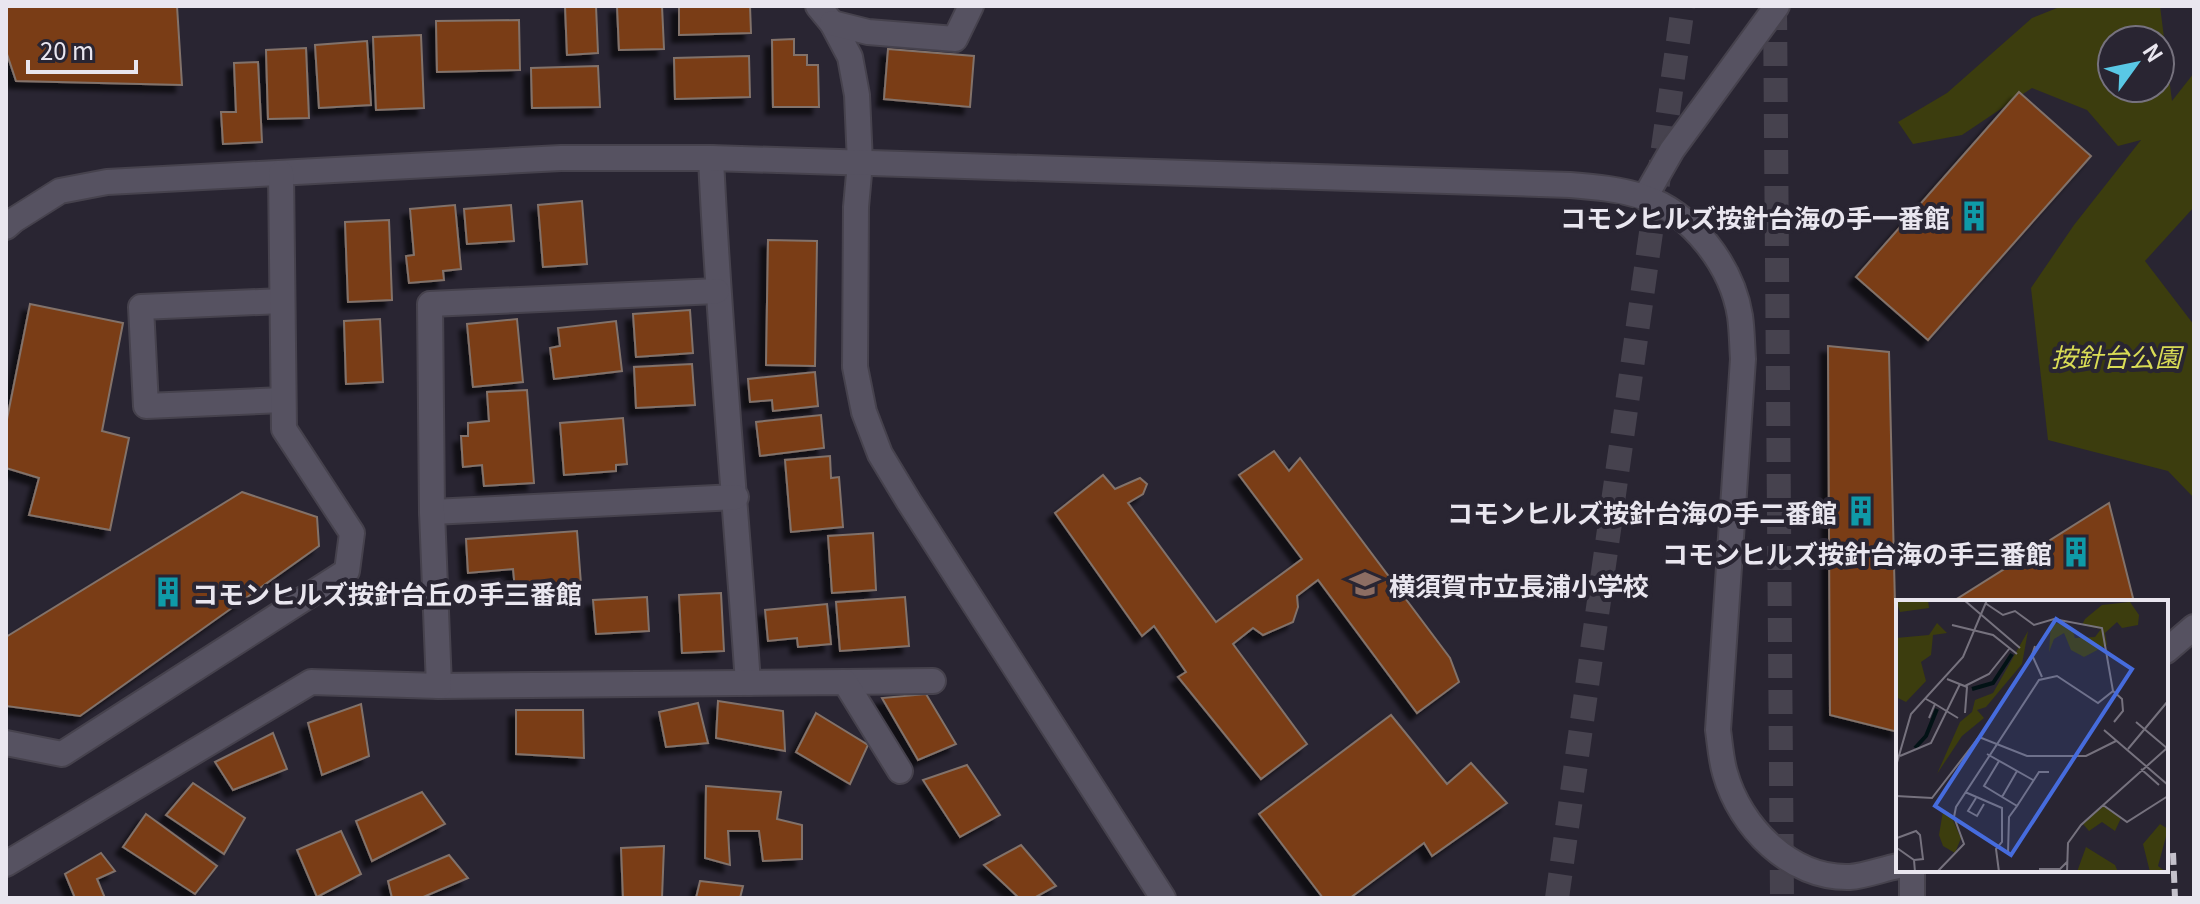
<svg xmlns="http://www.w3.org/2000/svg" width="2200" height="904" font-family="Georgia,'Noto Sans JP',serif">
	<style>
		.green { fill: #3c3d0e; fill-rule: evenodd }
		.building { fill: #7a3d15; stroke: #82726a; stroke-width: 2; filter: url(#shadow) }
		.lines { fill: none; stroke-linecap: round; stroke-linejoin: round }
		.highway-tunnel { stroke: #46424e; stroke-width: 24; stroke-dasharray: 24 12; stroke-linecap: butt }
		.minor-casing { stroke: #46424d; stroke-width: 28 }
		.minor { stroke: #565261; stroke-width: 24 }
		.rail { stroke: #c4c1cb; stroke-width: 6; stroke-dasharray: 12 6; stroke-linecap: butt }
		.labels { text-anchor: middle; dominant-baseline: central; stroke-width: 8; stroke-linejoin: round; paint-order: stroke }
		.poi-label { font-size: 26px; font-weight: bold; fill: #e9e6ef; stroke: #292532; text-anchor: end }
		.park-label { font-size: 26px; font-style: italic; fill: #d9dc55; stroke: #292532 }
		.inset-river { fill: none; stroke: #021215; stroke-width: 4 }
		.inset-road { fill: none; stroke: #76727e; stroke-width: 2 }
		.view { fill: #466cdd; fill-opacity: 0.15; stroke: #466cdd; stroke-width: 4 }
		.inset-edge { fill: none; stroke: #e9e6ef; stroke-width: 4 }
	</style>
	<defs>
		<filter id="shadow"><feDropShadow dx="-7" dy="7" stdDeviation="2" flood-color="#0009"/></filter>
	</defs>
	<rect width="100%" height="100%" fill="#292532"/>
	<path class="green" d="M2062,6H2160L2172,101L2194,73V207L2145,261L2194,325V498L2168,471L2048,440L2031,288L2074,225L2141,140L2118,146L2087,110L2032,88L1962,135L1913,144L1898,122L1947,93L2032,18ZM2112,40H2160V88H2112Z"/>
	<g class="building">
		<polygon points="6,6 177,6 182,85 16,81 6,51"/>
		<polygon points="565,6 596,6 598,53 567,55"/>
		<polygon points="617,6 662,6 664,49 619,50"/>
		<polygon points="679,6 750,6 751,33 679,35"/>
		<polygon points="519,20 520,70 437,72 436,21"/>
		<polygon points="421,35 424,108 376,110 373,37"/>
		<polygon points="794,39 794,55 807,55 807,65 818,65 819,107 773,107 772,40"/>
		<polygon points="367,41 371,105 319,108 315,45"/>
		<polygon points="306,48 309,118 268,119 266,50"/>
		<polygon points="888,49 974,56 970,107 884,99"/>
		<polygon points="749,56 750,97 675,99 674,58"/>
		<polygon points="258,62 262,142 223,144 221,112 236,112 234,63"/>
		<polygon points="598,66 600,107 532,108 531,68"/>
		<polygon points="2019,92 2091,156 1928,340 1856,277"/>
		<polygon points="582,201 587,264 543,267 538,205"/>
		<polygon points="455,205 461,269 443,271 444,280 409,283 406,256 414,255 410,209"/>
		<polygon points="511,205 514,241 467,244 464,209"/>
		<polygon points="389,220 392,300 348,302 345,222"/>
		<polygon points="768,240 817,241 815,366 766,365"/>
		<polygon points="30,304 123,323 102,431 129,438 110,530 29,515 39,478 6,468 6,424"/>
		<polygon points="690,310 693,353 636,357 633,314"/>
		<polygon points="380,319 383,382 346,384 344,321"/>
		<polygon points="517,319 523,382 473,387 467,324"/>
		<polygon points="616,321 622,371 554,379 550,348 560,346 558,328"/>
		<polygon points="1828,346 1889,352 1898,732 1830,715"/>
		<polygon points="692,364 695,405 636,408 634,367"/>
		<polygon points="815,372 818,406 773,411 772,400 750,402 748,379"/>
		<polygon points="527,390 534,483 484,486 482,465 463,467 461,436 468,436 468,423 489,421 487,392"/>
		<polygon points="821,415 824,448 760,456 756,422"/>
		<polygon points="623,418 627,464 616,465 616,471 564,475 560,423"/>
		<polygon points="1274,451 1289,471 1300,458 1450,658 1459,682 1417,713 1318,580 1297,596 1298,607 1293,622 1263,635 1253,628 1233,644 1307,744 1261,779 1178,677 1186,672 1154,626 1142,636 1055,513 1103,475 1115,489 1140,478 1147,484 1143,494 1128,503 1216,622 1302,559 1239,475"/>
		<polygon points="830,456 831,478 839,477 843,527 791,532 785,460"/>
		<polygon points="242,492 317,517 319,546 80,716 6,706 6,637"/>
		<polygon points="2109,503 2134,602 1952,602"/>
		<polygon points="577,531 581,584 515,589 513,569 468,573 466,539"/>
		<polygon points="873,533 876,590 832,593 828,536"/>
		<polygon points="721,593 724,651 682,653 679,595"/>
		<polygon points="647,597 649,631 596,634 593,600"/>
		<polygon points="905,597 909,646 840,651 836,602"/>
		<polygon points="827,604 831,644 798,647 797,638 768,641 765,610"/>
		<polygon points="926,694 956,744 918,760 882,698"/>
		<polygon points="718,701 783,711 785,751 716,738"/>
		<polygon points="698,703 708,743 666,747 659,712"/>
		<polygon points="361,704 369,756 322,775 308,723"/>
		<polygon points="516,710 583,710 584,758 516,754"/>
		<polygon points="816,713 868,745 850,784 796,752"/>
		<polygon points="1391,715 1447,784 1471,763 1507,803 1432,856 1424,843 1350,898 1323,898 1259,814"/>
		<polygon points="273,733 287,769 233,790 215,762"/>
		<polygon points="967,765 1000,815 960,837 923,780"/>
		<polygon points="193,783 245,818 224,854 166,815"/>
		<polygon points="706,786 781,792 777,819 802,825 802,859 763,861 759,831 728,831 730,865 705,858"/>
		<polygon points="422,792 445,824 372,861 356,821"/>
		<polygon points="146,814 217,866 195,894 123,847"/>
		<polygon points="341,831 361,874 317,897 297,850"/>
		<polygon points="1021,845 1056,886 1034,898 1019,898 984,865"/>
		<polygon points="664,846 662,898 623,898 621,848"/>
		<polygon points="101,853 115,871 97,879 105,898 75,898 65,874"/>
		<polygon points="449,855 468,878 421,898 392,898 388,881"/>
		<polygon points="700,881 743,886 740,898 696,898"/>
	</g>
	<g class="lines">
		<g class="highway-tunnel">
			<polyline points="1775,6 1782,898"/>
			<polyline points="1557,898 1683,6"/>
		</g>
		<g class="minor-casing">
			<g id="minor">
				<polyline points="818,6 832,23 850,57 857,95 860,163 856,207 855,367 864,412 880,454 909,502 1163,898"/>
				<polyline points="832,23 868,32 955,39 971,6"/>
				<path d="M711,158C719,333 736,508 748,683"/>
				<polyline points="1645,197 1672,150 1777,6"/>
				<path d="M6,227L14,220L60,191L107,182L561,158H711L1570,185C1595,187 1620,189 1643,197C1692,213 1732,266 1740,316C1742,330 1742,344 1743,359L1718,730C1720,744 1721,760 1725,773C1740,827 1791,879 1850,877C1865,876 1883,869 1898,866"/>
				<polyline points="282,301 141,307 146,406 283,400"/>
				<polyline points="432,512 736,497"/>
				<polyline points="2166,651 2194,627"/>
				<polyline points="845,682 933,681"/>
				<polyline points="439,686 845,682 900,771"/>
				<polyline points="6,743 62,754 347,571 352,533 284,429 281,173"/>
				<polyline points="6,864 311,682 439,686 432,512 430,304 717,291"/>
				<polyline points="1912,898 1912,870"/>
			</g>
		</g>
		<use href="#minor" class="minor"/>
		<polyline class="rail" points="2173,853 2175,898"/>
	</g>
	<defs>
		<g id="building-bare" transform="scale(2.4)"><path d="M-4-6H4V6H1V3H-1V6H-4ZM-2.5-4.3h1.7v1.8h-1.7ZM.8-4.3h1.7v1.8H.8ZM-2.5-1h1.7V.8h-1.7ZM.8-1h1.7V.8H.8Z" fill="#0f9aa8" stroke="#292532" stroke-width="2.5" paint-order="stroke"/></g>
		<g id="school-bare" transform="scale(2.4)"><path d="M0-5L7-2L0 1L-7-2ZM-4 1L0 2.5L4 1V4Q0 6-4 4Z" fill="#8d6e63" stroke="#292532" stroke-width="2.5" paint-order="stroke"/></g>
	</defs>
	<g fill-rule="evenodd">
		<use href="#building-bare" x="1974" y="216"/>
		<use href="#building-bare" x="1861" y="511"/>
		<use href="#building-bare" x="2076" y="552"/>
		<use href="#school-bare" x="1365" y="584"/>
		<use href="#building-bare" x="168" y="592"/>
	</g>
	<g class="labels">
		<g class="poi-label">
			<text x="1950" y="216">コモンヒルズ按針台海の手一番館</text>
			<text x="1837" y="511">コモンヒルズ按針台海の手二番館</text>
			<text x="2052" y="552">コモンヒルズ按針台海の手三番館</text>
			<text x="1389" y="584" text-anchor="start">横須賀市立長浦小学校</text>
			<text x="192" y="592" text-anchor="start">コモンヒルズ按針台丘の手三番館</text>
		</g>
		<g class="park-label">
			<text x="2116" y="355">按針台公園</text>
		</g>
	</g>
	<g transform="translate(1896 600)">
		<rect width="272" height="272" fill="#292532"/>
		<path d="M0,0H32L33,8L4,12ZM234,2L243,15L242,25L226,28L221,22L209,33L211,45L188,57L175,50L168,33L158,39L153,52L155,22L175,26L179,38L199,37L205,29L186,25L189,19L206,5ZM41,23L51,33L37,35L35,55L25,62L30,81L10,102L0,97V38L33,35ZM132,31L126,64L90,107L81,110L88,118L66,136L41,174L64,122L76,112L79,100L97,93ZM207,206L225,218L219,231L206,222L193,231L187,224ZM47,211L54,214L65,238L59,253L47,246L43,235ZM264,224L272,229L262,266L270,272H254L247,244ZM190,247L219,265L222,272H181Z" fill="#3c3d0e"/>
		<path class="inset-river" d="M76,89L97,83L116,54M19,148L30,136L41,109"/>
		<path class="inset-road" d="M68,0L124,48M56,25L97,35L121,54M139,46L136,55L146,77M51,79L71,87L69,113M69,86L93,74L113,49M217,91L226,99L227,111L218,122M30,99L39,104L33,118M39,104L62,118M240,122L272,149M208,130L272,185M232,149L272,101M91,154L137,180M4,156L35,143L64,84M103,161L88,186L121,206L113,217L112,253M0,166L15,114L67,57L91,0M245,169L263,185M69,192L106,208V242L100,249L103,272M0,196L36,198L83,137L131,156H190L220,141M106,197L121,171M80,198L72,211L81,216L88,204M207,205L231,222L272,196M121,206L143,172H153M0,224L1,249M1,238L20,231L24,235L27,259L18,260M1,248L18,260L19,272M143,269H164L171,262M41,272L68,244L58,217L60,207L143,80L161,76L202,103L217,91L206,28L158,19L138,25L119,11L107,15L89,3M171,272L172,243L185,225L271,148"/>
		<path class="view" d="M160,19L236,69L115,255L39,206Z"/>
		<rect width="272" height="272" class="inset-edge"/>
	</g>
	<rect width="2200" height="904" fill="none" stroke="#e9e6ef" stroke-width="16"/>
	<g transform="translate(2136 64) rotate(57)"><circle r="38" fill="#292532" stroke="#76727e" stroke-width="2"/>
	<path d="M0-6L14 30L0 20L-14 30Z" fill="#59c8e5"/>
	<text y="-12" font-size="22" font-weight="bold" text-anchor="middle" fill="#e9e6ef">N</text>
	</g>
	<path d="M28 60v12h108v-12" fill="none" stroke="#e9e6ef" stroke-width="4"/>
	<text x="40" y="60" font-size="24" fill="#e9e6ef" stroke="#292532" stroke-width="6" paint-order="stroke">20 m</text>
</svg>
